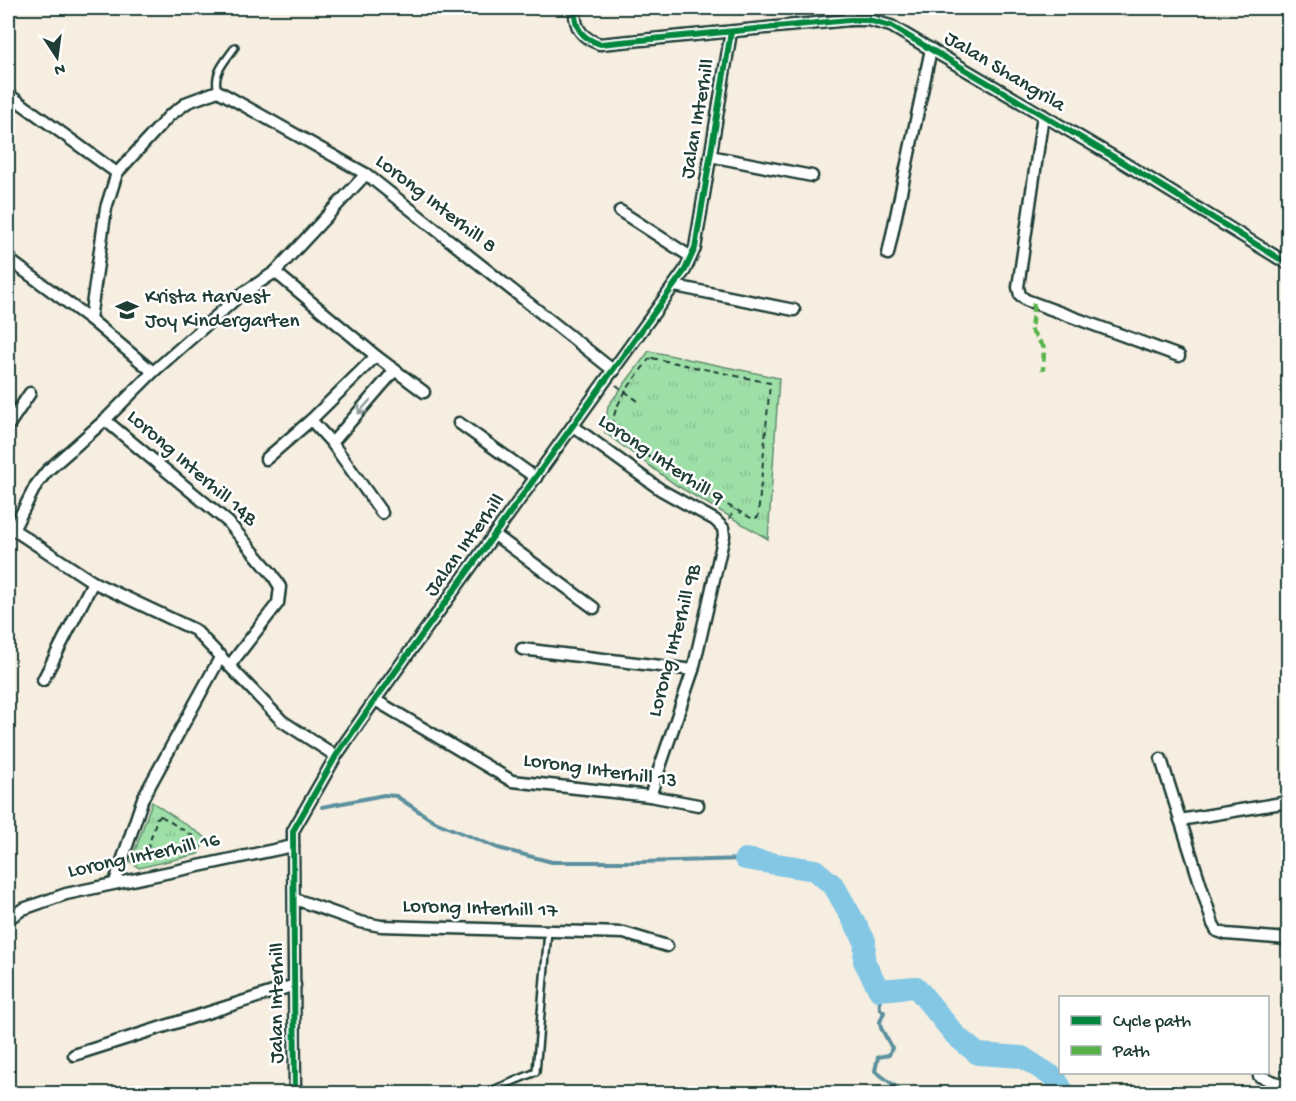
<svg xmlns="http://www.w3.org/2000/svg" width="1296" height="1101" font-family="'Gochi Hand',sans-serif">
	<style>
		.grass { fill: url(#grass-tufts); stroke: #5e8e6e; stroke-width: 1.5 }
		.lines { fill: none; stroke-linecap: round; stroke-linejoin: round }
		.stream { stroke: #5b909e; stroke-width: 4 }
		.river { stroke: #83c7e5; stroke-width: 22 }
		.lane-casing { stroke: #1f3d34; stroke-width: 10 }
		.street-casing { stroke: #1f3d34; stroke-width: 15 }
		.path { stroke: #1f3d34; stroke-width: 2; stroke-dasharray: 6 4.5; stroke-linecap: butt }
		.lane { stroke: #fff; stroke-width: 5 }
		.street { stroke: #fff; stroke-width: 10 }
		.quiet { stroke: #55b346; stroke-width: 4.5; stroke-dasharray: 9 4.5; stroke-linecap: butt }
		.cycleway-casing { stroke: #fff; stroke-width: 10 }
		.cycleway { stroke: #00873e; stroke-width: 6 }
		.oneway { stroke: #8f9e9a }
		.labels { text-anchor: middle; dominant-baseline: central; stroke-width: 5; stroke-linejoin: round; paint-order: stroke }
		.street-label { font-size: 21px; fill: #1f3d34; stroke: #fff }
		.poi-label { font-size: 21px; fill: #1f3d34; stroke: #fff; text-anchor: start }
	</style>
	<defs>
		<pattern id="grass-tufts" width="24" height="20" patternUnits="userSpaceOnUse" patternTransform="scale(1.5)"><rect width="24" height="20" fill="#9edfa8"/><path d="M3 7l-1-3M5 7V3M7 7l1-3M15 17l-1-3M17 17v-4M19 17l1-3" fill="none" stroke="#88c091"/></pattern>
	</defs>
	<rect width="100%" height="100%" fill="#f6eee0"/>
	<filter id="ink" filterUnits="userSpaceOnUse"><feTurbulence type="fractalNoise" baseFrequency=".0167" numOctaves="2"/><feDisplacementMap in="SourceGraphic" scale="12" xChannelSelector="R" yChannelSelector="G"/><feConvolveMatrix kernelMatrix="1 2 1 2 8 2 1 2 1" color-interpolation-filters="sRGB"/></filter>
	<g filter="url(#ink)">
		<g class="grass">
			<polygon points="649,351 779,378 768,539 676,485 605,433 608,406"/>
			<polygon points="152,802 206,838 198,854 139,868 131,862"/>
		</g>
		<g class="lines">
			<g class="stream">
				<polyline points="322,807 384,795 396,796 435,822 498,848 552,862 641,862 745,859"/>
				<polyline points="879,990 880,1009 884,1012 880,1022 881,1028 892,1048 889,1055 878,1057 875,1071 899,1089 898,1094"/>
			</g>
			<polyline class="river" points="745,859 815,870 834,886 865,941 864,961 879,990 916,987 956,1036 978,1054 1022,1057 1055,1078 1065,1094"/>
			<g class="lane-casing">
				<g id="lane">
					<path d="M218,91C212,73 225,62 235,47"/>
					<polyline points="483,1094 536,1072 548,931"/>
				</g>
			</g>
			<g class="street-casing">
				<g id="street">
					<path d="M575,8C574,27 581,38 600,44L849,20H868L891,26L1124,163L1288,264"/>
					<polyline points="849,8 849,20"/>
					<polyline points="8,94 117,173"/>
					<polyline points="1043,115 1018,287 1020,295 1026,300 1179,356"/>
					<polyline points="710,156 812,176"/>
					<polyline points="620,211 691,257"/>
					<polyline points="888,254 931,49"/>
					<polyline points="8,259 90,319 153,372 105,420 47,471 36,485 13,530"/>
					<polyline points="275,272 376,356 424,392"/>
					<polyline points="675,286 794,310"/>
					<polyline points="90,319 106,208 117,173 169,116 188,102 218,91 366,174 614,371"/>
					<polyline points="153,372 239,296 275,272 366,174"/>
					<polyline points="105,420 228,522 272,574 280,587 278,603 230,665"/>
					<polyline points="311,420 332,443 382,513"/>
					<polyline points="459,423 536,478"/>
					<polyline points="8,426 30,393"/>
					<polyline points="573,426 661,490 715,520 723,528 724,536 693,670 650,796"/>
					<polyline points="332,443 395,370"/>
					<polyline points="266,459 311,420 376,356"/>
					<polyline points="8,526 93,582 195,630 282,721 336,756"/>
					<polyline points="495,535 594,608"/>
					<polyline points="522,649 693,670"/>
					<polyline points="43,680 93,582"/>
					<polyline points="375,700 512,781 650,796 698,805"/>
					<polyline points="1161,759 1213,924 1217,931 1226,934 1288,939"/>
					<polyline points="1180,820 1288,802"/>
					<polyline points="115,882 143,798 221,656"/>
					<polyline points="295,899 360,922 381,926 624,933 667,946"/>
					<polyline points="8,919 23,909 66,894 293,846"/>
					<polyline points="74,1055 295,985"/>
					<polyline points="1259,1076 1288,1087"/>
					<polyline points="295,1094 293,831 336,756 375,700 685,270 695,248 731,32"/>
				</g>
			</g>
			<g class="path">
				<path d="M652,358L770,383L758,517L753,519L680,479L614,431C607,409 637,377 649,359Z"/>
				<polyline points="616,385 638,401"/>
				<polyline points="729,519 735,509"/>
				<polygon points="161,816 196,838 197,845 152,857 149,855 147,851 157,818"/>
			</g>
			<use href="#lane" class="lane"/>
			<use href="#street" class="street"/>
			<polyline class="quiet" points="1034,303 1031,330 1044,348 1043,371"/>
			<g class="cycleway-casing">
				<g id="cycleway">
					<path d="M575,8C574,27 581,38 600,44L849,20H868L891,26L1124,163L1288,264"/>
					<polyline points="295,1094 293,831 336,756 375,700 685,270 695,248 731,32"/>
				</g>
			</g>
			<use href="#cycleway" class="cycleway"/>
		</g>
		<defs><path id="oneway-shaft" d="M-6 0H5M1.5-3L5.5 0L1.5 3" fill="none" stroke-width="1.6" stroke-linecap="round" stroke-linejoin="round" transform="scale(1.5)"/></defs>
		<use class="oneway" href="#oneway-shaft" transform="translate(364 407) rotate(131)"/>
	</g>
	<defs>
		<g id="school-bare" transform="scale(1.8)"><path d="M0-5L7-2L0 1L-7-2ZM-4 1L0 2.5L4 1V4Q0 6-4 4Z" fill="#1f3d34" stroke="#fff" stroke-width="2.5" paint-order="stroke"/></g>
	</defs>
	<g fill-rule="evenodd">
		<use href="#school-bare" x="127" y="310"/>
	</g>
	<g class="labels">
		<g class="street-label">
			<text transform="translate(1004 73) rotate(31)">Jalan Shangrila</text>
			<text transform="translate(699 119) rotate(-80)">Jalan Interhill</text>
			<text transform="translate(435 205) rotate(38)">Lorong Interhill 8</text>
			<text transform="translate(660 461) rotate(34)">Lorong Interhill 9</text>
			<text transform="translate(191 469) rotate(41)">Lorong Interhill 14B</text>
			<text transform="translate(466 546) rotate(-54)">Jalan Interhill</text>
			<text transform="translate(676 641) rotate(-75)">Lorong Interhill 9B</text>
			<text transform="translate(600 772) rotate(8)">Lorong Interhill 13</text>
			<text transform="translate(144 857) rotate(-12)">Lorong Interhill 16</text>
			<text transform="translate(480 910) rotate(2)">Lorong Interhill 17</text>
			<text transform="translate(278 1003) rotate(-90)">Jalan Interhill</text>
		</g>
		<g class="poi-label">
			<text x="145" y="298">Krista Harvest<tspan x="145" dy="24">Joy Kindergarten</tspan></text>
		</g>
	</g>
	<rect width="1296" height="1101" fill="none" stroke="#fff" stroke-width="30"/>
	<rect x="15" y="15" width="1266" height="1071" fill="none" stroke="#1f3d34" stroke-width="2" filter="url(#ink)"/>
	<rect x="1059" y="996" width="210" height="78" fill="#ffffff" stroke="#a5b1ae" stroke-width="1.5"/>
	<rect x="1071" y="1016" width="30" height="9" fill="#00873e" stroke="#a5b1ae" stroke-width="1.5"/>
	<text x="1113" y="1026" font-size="18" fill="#1f3d34">Cycle path</text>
	<rect x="1071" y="1046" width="30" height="9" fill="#55b346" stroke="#a5b1ae" stroke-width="1.5"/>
	<text x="1113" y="1056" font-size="18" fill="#1f3d34">Path</text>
	<g transform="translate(57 57) rotate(167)" stroke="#ffffff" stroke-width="4.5" paint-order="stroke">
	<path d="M0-4.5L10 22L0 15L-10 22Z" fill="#1f3d34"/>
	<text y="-9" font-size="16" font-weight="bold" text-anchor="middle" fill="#1f3d34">N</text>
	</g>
</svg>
